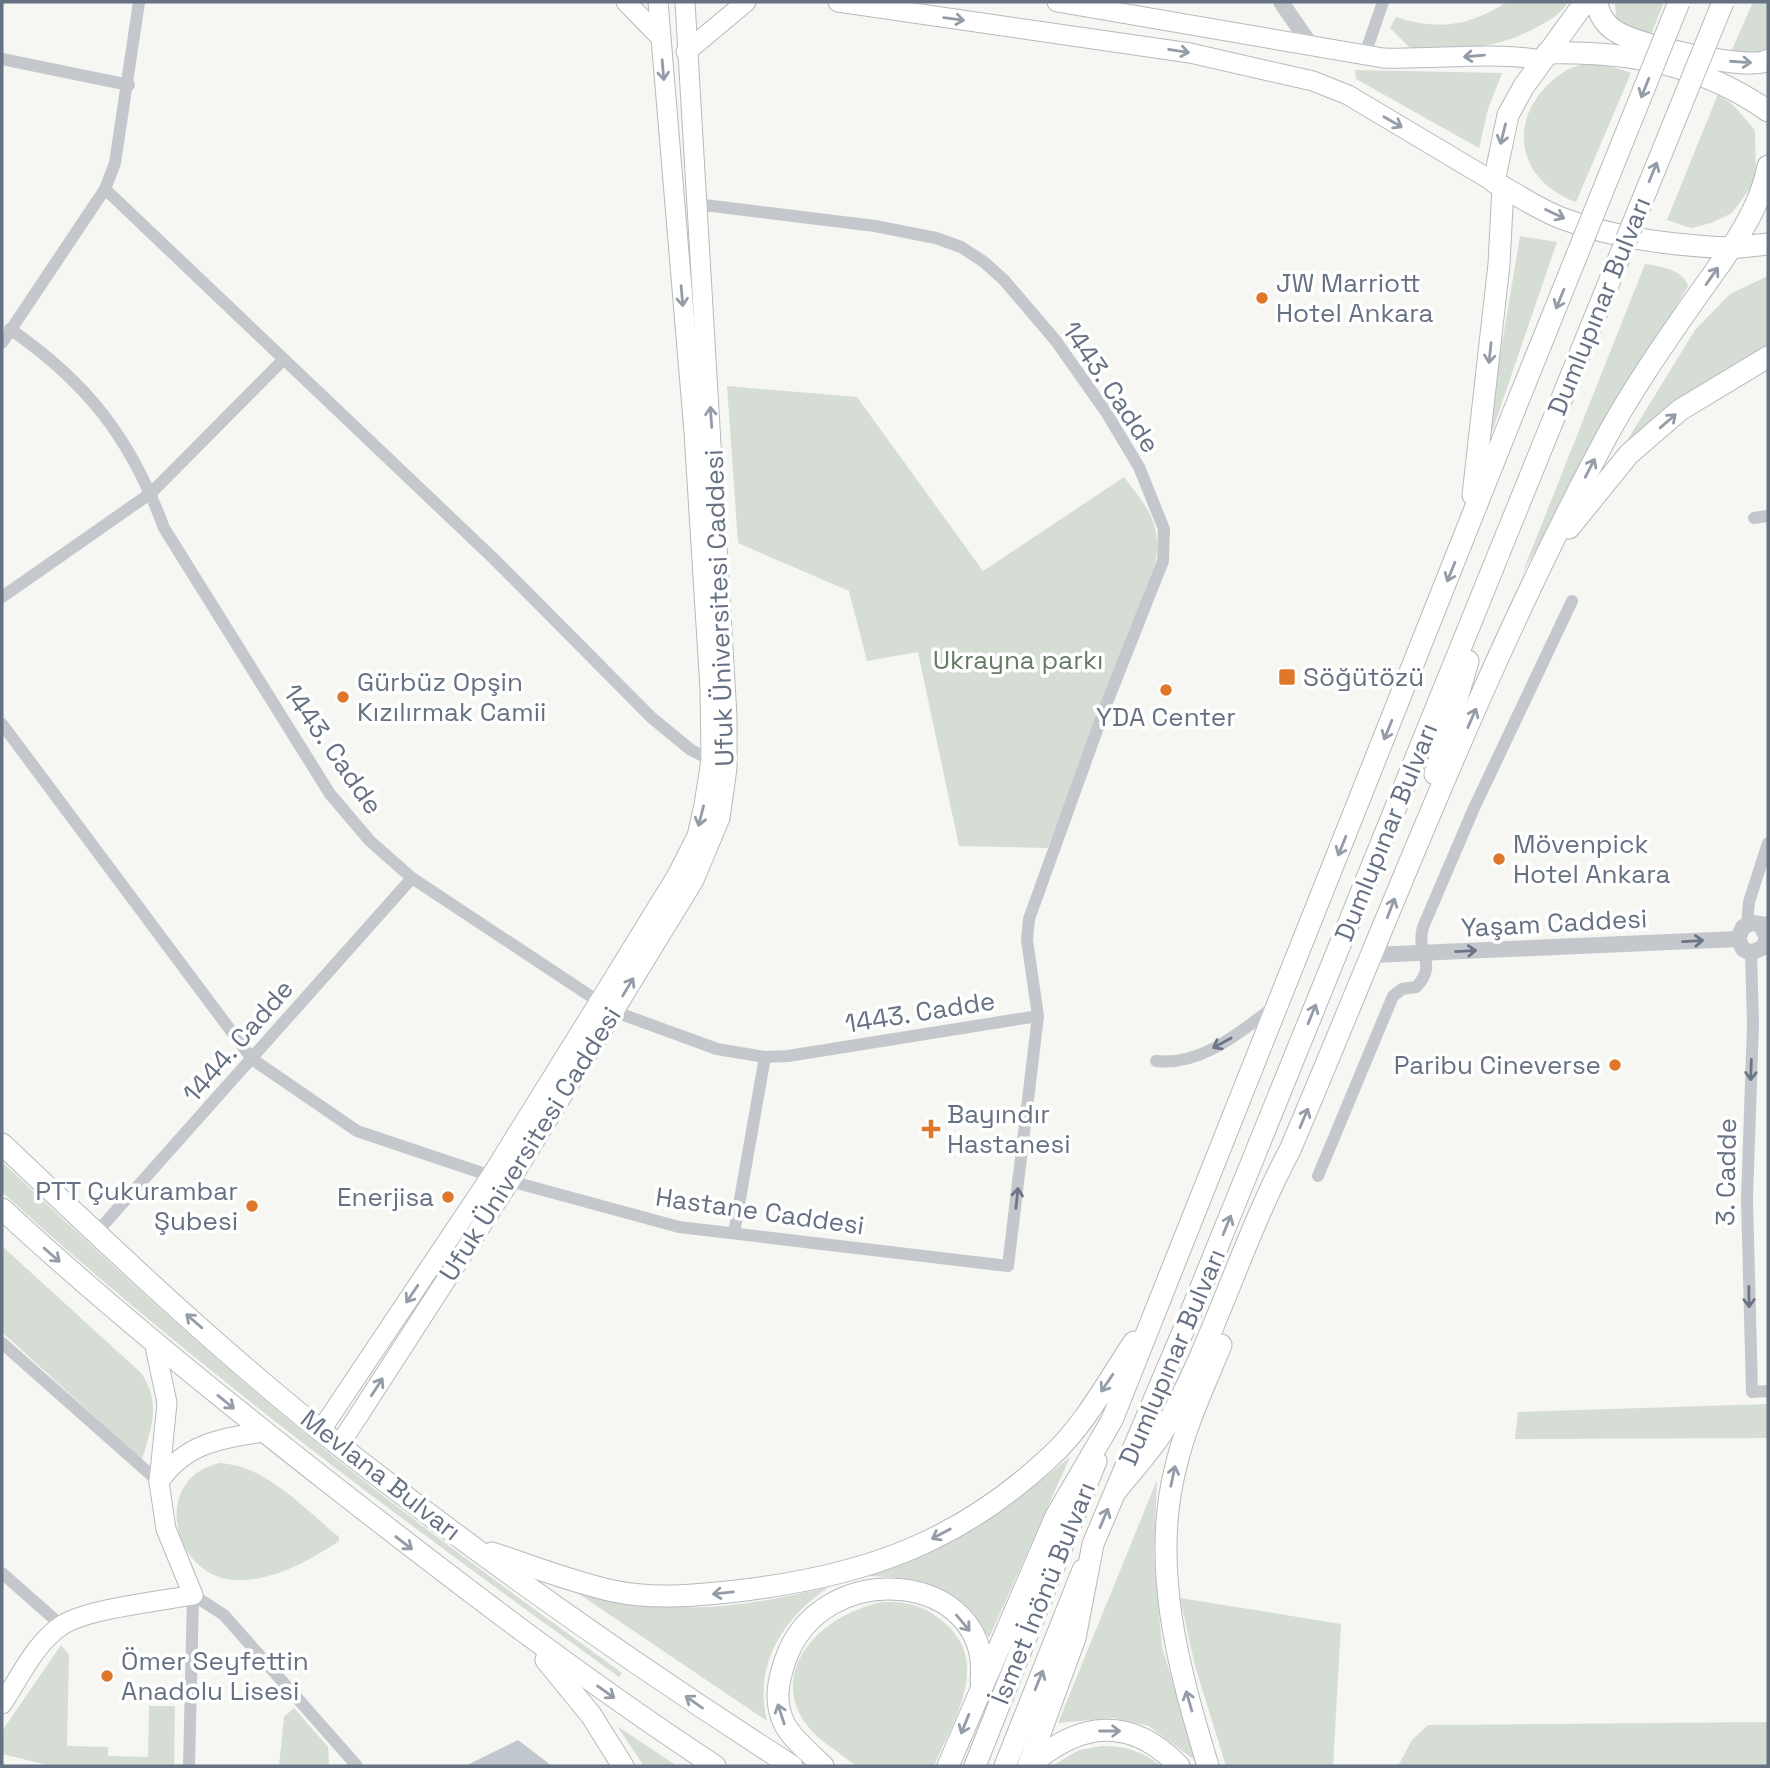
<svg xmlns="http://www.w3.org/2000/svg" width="1770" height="1768" font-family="'Space Grotesk',sans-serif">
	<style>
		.green { fill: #d6ddd4 }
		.water { fill: #c1c8cf }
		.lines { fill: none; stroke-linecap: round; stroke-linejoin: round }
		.secondary-casing { stroke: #b6babf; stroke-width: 21 }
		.primary-casing { stroke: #b5b8bd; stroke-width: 23 }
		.trunk-casing { stroke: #b7b9bd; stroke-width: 23 }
		.minor { stroke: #c4c7cb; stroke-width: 12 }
		.tertiary { stroke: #c4c7cb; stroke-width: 16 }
		.secondary { stroke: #fff; stroke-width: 19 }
		.primary { stroke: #fff; stroke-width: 21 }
		.trunk { stroke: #fff; stroke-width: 21 }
		.trunk-bridge-casing { stroke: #b7b9bd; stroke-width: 23; stroke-linecap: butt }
		.trunk-bridge { stroke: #fff; stroke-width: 21 }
		.oneway { stroke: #949ca8 }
		.oneway2 { stroke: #6b7587 }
		.poi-dot { fill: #df772a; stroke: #fff; stroke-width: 2.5 }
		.labels { text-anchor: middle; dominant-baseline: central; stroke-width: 7; stroke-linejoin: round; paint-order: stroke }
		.poi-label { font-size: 26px; fill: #667183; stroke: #fff; text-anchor: start }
		.street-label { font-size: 26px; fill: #667183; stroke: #fff }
		.park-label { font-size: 26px; fill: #657b65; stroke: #fff }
	</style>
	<rect width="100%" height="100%" fill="#f6f6f3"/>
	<g class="green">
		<path d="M1507,2H1568C1562,13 1550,20 1539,26C1497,50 1458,49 1411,49L1390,28L1396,17C1439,31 1469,26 1507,2Z"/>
		<polygon points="1615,2 1664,2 1650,37 1628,31 1616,20"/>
		<polygon points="1753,2 1768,2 1768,50 1759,56 1730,54"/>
		<path d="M1596,61L1631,73L1576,202C1510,177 1507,109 1565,71C1573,66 1586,64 1596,61Z"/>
		<polygon points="1355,70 1502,73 1488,109 1479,148 1356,79"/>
		<polygon points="1718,94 1734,106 1755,130 1756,180 1732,213 1711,223 1691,228 1667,220"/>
		<polygon points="1520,236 1557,242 1483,458"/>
		<path d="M1645,264C1661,267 1683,269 1688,286L1522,574Z"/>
		<polygon points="1768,276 1768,347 1714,377 1650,424 1612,465 1695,330 1730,294"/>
		<path d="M727,386L857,397L983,571L1124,477C1147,507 1163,524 1155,564L1048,848L959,846L918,652L867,661L849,591L738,543Z"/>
		<path d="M2,1162C95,1249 187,1336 285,1417C393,1507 508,1590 622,1673L619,1677C407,1524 196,1369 2,1192Z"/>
		<path d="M2,1246L141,1373C162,1404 151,1427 142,1460L2,1332Z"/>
		<polygon points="1768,1404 1768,1438 1515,1439 1518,1412"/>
		<path d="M1070,1457L989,1638C955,1586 928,1578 867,1576C946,1551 1007,1509 1070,1457Z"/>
		<path d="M220,1463C267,1466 304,1509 339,1537V1541C311,1560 269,1583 234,1580C172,1576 150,1478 220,1463Z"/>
		<polygon points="1157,1480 1154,1556 1162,1647 1197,1762 1149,1726 1113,1718 1058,1723"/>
		<path d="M829,1587C784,1617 753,1664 767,1721L576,1592C607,1597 637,1604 668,1606C722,1611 777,1599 829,1587Z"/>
		<polygon points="1180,1598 1341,1624 1333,1766 1226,1766 1195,1666"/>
		<path d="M882,1602C909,1601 926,1606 946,1624C991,1665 953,1721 934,1766C917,1766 873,1768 859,1766C850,1763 840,1753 832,1748C753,1694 806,1618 882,1602Z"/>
		<polygon points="61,1645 69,1655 67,1746 108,1747 108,1756 148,1757 149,1706 175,1706 174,1766 52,1766 2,1754 2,1731"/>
		<polygon points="294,1708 328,1747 329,1766 279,1766 284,1717"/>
		<polygon points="1768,1722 1768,1766 1398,1766 1412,1740 1428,1725"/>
		<polygon points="617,1726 677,1766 644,1766"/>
		<path d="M1102,1746C1126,1746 1142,1751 1161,1766H1052L1079,1750Z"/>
	</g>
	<polygon class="water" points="518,1740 552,1766 465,1766"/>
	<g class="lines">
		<g class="secondary-casing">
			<g id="secondary">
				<polyline points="626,2 661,38"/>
				<polyline points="838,2 1190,53 1313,81 1348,95 1494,182"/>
				<path d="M1057,2L1383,58C1436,60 1489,51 1542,60"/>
				<polyline points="686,52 746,2"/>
				<polyline points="321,1430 491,1176 599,1002 676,877 697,836 704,805 711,760 710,689 694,432 658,2"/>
				<polyline points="340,1444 510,1181 694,880 720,818 727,768 727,716 685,2"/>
				<path d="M159,1482C184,1444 221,1438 263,1432"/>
				<path d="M2,1704C19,1679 35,1643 61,1626C85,1609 161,1601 193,1595L166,1529L159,1482L167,1403L155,1346"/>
			</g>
		</g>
		<g class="primary-casing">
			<g id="primary">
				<polyline points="1731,248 1768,244"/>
				<polyline points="975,1766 1096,1461"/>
				<polyline points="1005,1766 1083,1570"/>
			</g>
		</g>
		<g class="trunk-casing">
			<g id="trunk">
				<path d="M1585,2L1524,86L1508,115L1494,182C1516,194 1538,209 1561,218C1617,239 1671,245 1731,248"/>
				<path d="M1597,2C1598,14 1606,26 1617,32C1637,45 1750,72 1768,60"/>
				<path d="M1547,53C1628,51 1701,64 1768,111"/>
				<polyline points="1473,495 1499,264 1503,187"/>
				<polyline points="1569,528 1629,454 1680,410 1768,357"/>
				<polyline points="1435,774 1468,661"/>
				<path d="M2,1144C105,1242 210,1342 321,1431C472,1551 630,1662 792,1766"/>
				<path d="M2,1209C106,1305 215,1393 327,1481C454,1580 581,1678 715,1766"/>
				<path d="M1116,1491C1132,1471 1152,1450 1165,1428C1215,1339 1242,1240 1290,1150C1390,915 1480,675 1600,449C1626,399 1659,351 1691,305C1720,263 1759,217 1768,166"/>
				<path d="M492,1553C532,1566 572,1582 613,1591C655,1600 703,1595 745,1590C866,1575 959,1542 1050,1457C1084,1426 1108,1381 1134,1342"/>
				<polyline points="546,1660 591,1715 623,1766"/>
				<path d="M1030,1765C1080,1722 1130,1715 1179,1766"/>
				<path d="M823,1766C811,1754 791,1738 784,1723C774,1702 778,1681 785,1661C821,1554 993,1571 981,1681"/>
				<polyline points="948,1766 1056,1516 1112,1420 1514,411"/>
				<polyline points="1028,1766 1075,1638 1093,1544 1184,1329 1499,553"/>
				<path d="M1208,1766C1179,1670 1150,1566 1176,1466C1186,1424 1205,1384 1221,1345"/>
			</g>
		</g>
		<g class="minor">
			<polyline points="1365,54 1383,2"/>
			<polyline points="2,59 129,85"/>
			<polyline points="105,189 494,559 652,718 691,750 715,762"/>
			<path d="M10,329C88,383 131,439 164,528L330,794L370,841L412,878L613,1011L717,1049L765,1057L788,1056L1038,1016"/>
			<polyline points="2,343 105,189 115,163 139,2"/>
			<polyline points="1754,518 1768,516"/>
			<polyline points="2,597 151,493 283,360"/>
			<polyline points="2,724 252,1059 357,1131 491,1176"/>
			<polyline points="1747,924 1749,902 1768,843"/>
			<polyline points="1751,953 1753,1024 1747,1199 1752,1392 1768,1391"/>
			<path d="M1156,1061C1202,1066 1240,1032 1275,1006"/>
			<path d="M1318,1176L1393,996L1402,989L1416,987C1439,963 1415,955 1423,927L1474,808L1572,601"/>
			<polyline points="510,1181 679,1227 1008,1266 1038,1016 1027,940 1029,919 1106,705 1163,561 1164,529 1139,467 1106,412 1056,341 1004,280 984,262 961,247 936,238 875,226 696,204"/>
			<polyline points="97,1232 412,878"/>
			<polyline points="734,1233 765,1057"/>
			<polyline points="2,1343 159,1482"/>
			<polyline points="2,1573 61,1625"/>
			<polyline points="189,1766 193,1595 224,1615 357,1766"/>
		</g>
		<g class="tertiary">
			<polyline points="1281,2 1310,44"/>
			<polyline points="1761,926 1767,937 1764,947 1751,953 1743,949 1738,939 1743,927 1752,923 1768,925"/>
			<polyline points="1373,955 1738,939"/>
		</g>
		<use href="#secondary" class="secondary"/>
		<use href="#primary" class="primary"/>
		<use href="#trunk" class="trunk"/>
		<g class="trunk-bridge-casing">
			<g id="trunk-bridge">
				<polyline points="1514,411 1679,2"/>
				<polyline points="1499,553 1723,2"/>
			</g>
		</g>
		<use href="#trunk-bridge" class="trunk-bridge"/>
	</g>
	<defs><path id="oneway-shaft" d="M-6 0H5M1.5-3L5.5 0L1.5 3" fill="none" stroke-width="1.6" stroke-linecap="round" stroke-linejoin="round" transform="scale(1.75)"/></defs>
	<g class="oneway">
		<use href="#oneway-shaft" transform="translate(954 19) rotate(8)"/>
		<use href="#oneway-shaft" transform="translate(1179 51) rotate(9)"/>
		<use href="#oneway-shaft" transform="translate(1474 56) rotate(175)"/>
		<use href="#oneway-shaft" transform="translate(1741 62) rotate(4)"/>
		<use href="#oneway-shaft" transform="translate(663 70) rotate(85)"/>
		<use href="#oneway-shaft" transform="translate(1645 88) rotate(112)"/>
		<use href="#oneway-shaft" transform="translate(1393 122) rotate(30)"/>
		<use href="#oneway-shaft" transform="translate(1503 134) rotate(104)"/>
		<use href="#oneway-shaft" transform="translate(1653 172) rotate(-68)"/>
		<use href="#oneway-shaft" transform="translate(1555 214) rotate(25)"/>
		<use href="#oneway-shaft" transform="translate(1712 276) rotate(-55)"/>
		<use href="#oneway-shaft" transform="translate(682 296) rotate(85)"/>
		<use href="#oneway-shaft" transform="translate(1560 299) rotate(112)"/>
		<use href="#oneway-shaft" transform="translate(1490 353) rotate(96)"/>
		<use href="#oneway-shaft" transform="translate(711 417) rotate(-94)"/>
		<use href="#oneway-shaft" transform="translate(1668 421) rotate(-41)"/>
		<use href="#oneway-shaft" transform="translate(1590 468) rotate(-63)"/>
		<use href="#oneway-shaft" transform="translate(1451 572) rotate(112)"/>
		<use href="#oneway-shaft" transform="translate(1472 718) rotate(-66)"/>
		<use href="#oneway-shaft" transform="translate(1388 730) rotate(112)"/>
		<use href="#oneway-shaft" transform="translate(701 816) rotate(104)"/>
		<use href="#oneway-shaft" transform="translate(1342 846) rotate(112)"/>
		<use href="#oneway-shaft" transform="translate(1391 908) rotate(-69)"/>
		<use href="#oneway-shaft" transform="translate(628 987) rotate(-59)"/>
		<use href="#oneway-shaft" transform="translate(1312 1014) rotate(-68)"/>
		<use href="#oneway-shaft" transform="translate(1304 1118) rotate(-67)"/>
		<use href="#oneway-shaft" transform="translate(1227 1225) rotate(-68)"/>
		<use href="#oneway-shaft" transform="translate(52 1255) rotate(41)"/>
		<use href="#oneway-shaft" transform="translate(412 1294) rotate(124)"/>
		<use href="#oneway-shaft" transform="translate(194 1321) rotate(-139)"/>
		<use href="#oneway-shaft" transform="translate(1107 1383) rotate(124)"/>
		<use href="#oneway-shaft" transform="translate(377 1387) rotate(-57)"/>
		<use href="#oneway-shaft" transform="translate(226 1402) rotate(39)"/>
		<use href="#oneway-shaft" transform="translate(1173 1476) rotate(-78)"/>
		<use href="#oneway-shaft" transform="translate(1104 1518) rotate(-67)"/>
		<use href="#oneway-shaft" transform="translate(941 1534) rotate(152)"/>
		<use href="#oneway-shaft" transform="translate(404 1543) rotate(38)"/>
		<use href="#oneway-shaft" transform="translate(723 1593) rotate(174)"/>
		<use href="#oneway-shaft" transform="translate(963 1623) rotate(50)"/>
		<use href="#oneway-shaft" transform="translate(1039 1680) rotate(-68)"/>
		<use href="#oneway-shaft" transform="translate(606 1692) rotate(35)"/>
		<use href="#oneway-shaft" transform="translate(1189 1701) rotate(-106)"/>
		<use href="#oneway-shaft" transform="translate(694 1702) rotate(-145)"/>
		<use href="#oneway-shaft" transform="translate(781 1714) rotate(-108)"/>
		<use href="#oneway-shaft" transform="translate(965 1724) rotate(112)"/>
		<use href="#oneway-shaft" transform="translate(1110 1731)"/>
	</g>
	<g class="oneway2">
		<use href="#oneway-shaft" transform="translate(1693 941) rotate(-3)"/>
		<use href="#oneway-shaft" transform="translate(1466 951) rotate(-3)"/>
		<use href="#oneway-shaft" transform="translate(1222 1043) rotate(151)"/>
		<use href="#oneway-shaft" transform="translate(1751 1070) rotate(92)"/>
		<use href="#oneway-shaft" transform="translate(1017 1198) rotate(-84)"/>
		<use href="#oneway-shaft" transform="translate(1749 1297) rotate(89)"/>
	</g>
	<g class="poi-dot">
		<circle cx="1262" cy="298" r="7"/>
		<rect x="1278" y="668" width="18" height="18" rx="3.5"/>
		<circle cx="1166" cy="690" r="7"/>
		<circle cx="343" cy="697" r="7"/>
		<circle cx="1499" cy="859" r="7"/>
		<circle cx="1615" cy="1065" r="7"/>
		<path d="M927.5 1118.5h7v7h7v7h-7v7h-7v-7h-7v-7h7z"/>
		<circle cx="448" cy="1197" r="7"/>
		<circle cx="252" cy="1206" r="7"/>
		<circle cx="107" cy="1676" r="7"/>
	</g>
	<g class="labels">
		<g class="poi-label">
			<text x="1276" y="283">JW Marriott<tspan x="1276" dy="30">Hotel Ankara</tspan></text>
			<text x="1303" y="677">Söğütözü</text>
			<text x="357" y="682">Gürbüz Opşin<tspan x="357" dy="30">Kızılırmak Camii</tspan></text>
			<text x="1166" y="717" text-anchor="middle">YDA Center</text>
			<text x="1513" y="844">Mövenpick<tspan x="1513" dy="30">Hotel Ankara</tspan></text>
			<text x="1601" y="1065" text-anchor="end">Paribu Cineverse</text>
			<text x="947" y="1114">Bayındır<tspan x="947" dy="30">Hastanesi</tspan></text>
			<text x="238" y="1191" text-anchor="end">PTT Çukurambar<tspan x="238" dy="30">Şubesi</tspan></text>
			<text x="434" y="1197" text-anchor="end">Enerjisa</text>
			<text x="121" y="1661">Ömer Seyfettin<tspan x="121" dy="30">Anadolu Lisesi</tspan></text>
		</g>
		<g class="street-label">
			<text transform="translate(1599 306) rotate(-68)">Dumlupınar Bulvarı</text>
			<text transform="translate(1111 387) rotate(56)">1443. Cadde</text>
			<text transform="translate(719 608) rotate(-92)">Ufuk Üniversitesi Caddesi</text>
			<text transform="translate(333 749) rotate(55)">1443. Cadde</text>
			<text transform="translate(1386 832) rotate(-68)">Dumlupınar Bulvarı</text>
			<text transform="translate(1554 923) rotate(-3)">Yaşam Caddesi</text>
			<text transform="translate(920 1012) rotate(-9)">1443. Cadde</text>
			<text transform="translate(238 1041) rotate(-49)">1444. Cadde</text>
			<text transform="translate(530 1144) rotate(-58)">Ufuk Üniversitesi Caddesi</text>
			<text transform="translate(1726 1172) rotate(-89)">3. Cadde</text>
			<text transform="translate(760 1211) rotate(8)">Hastane Caddesi</text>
			<text transform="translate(1172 1357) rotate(-67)">Dumlupınar Bulvarı</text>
			<text transform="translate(381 1475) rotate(38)">Mevlana Bulvarı</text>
			<text transform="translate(1043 1593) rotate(-68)">İsmet İnönü Bulvarı</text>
		</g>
		<g class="park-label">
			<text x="1018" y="660">Ukrayna parkı</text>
		</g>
	</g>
	<rect width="1770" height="1768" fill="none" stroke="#667183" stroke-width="7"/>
</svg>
